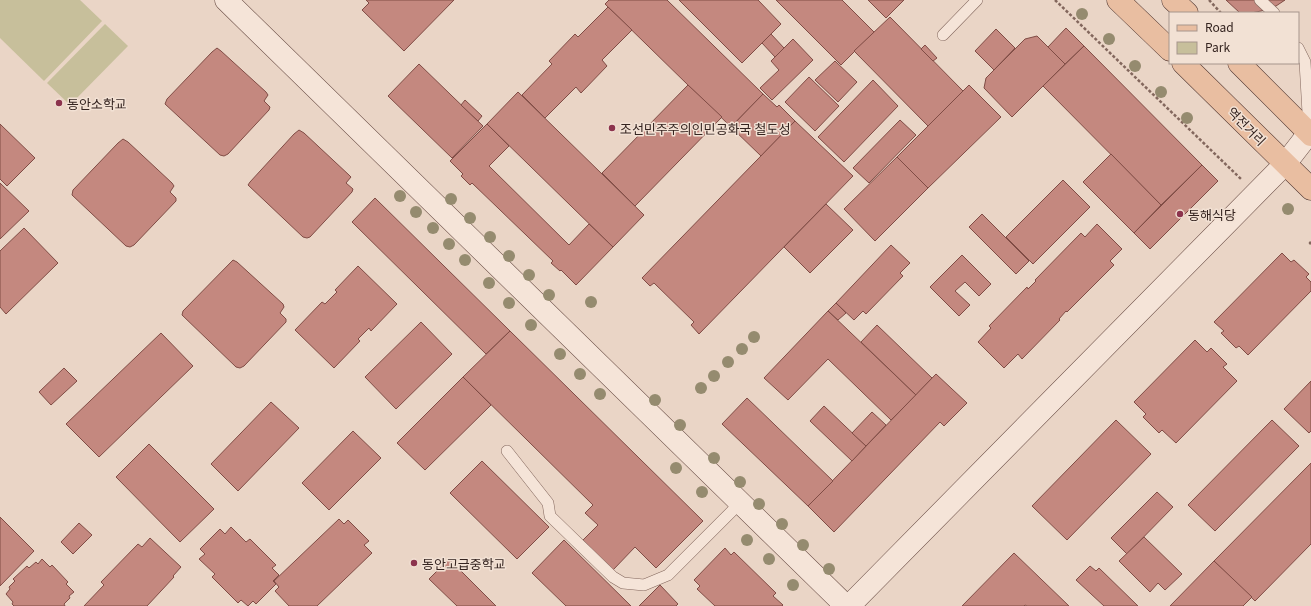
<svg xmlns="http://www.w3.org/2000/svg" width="1311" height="606" font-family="Georgia,'Noto Sans KR',serif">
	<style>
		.green { fill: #c7bf9b }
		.building { fill: #c4887f; stroke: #804c45 }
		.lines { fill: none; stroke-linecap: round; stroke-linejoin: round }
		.lane-casing { stroke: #83675d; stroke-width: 12 }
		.secondary-casing { stroke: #654840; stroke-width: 23 }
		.primary-casing { stroke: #513731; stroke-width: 23 }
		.path { stroke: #83675d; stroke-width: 2.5; stroke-dasharray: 3 2; stroke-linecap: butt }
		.lane { stroke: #f5e4d8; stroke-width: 11 }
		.secondary { stroke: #f5e4d8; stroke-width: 22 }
		.primary { stroke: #e9bea1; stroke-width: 22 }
		.tree { fill: #958b6f }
		.poi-dot { fill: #8c334d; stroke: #f2e1d4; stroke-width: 1.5 }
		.labels { text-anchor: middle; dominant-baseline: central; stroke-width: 3; stroke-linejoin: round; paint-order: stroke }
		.poi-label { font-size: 13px; fill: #352420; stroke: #f2e1d4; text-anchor: start }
		.street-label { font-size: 13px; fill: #352420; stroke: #f2e1d4 }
	</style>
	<rect width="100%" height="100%" fill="#ead5c6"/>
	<g class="green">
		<polygon points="0,0 80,0 102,21 44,81 0,38"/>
		<polygon points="105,24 128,46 70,105 47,83"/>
	</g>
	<g class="building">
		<polygon points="366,0 454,0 404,51 362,10 369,3"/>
		<polygon points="609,0 667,0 763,94 731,127 605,4"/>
		<polygon points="679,0 758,0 781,24 742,63"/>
		<polygon points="776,0 842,0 874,32 841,65"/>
		<polygon points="868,0 904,0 886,18"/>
		<polygon points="1226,0 1285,0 1276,6 1261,11 1251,13 1240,13"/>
		<polygon points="608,7 632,30 602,60 607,66 581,93 576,87 545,118 522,95 552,64 549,61 575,34 578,37"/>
		<polygon points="890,17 963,91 928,126 854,51"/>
		<polygon points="1066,28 1084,46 1065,64 1048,47"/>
		<polygon points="996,29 1015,48 994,70 975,51"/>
		<polygon points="771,34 784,48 775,57 762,43"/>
		<polygon points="1037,36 1065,64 1012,117 984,88 986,78 1025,39"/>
		<polygon points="793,39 813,60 772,100 760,88 779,70 771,61"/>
		<polygon points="925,45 937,58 933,61 921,49"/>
		<polygon points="1084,46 1202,165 1161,205 1043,86"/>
		<polygon points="217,48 221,51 266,92 268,95 264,101 270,107 269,110 228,154 224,156 220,155 165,104 167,99 212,52"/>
		<polygon points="835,61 857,82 838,102 815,80"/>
		<polygon points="419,64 483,126 452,158 388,96"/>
		<polygon points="809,77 839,106 815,131 785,102"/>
		<polygon points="873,80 898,106 844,162 818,137"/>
		<polygon points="688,85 722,117 635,206 602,173"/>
		<polygon points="969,85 1001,117 928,188 897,157"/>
		<polygon points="518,92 644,215 613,247 487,124"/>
		<polygon points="763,94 777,107 779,105 795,121 761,156 731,127"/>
		<polygon points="465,100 482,116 478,121 461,105"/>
		<polygon points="900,120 916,135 869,183 853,168"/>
		<polygon points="795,121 853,176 699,334 691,325 694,322 654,283 650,286 642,278"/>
		<polygon points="0,124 35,158 7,186 0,179"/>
		<polygon points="487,124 509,146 489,166 569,245 589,224 613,247 576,285 561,270 560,271 551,263 553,261 472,183 470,185 461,176 463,174 450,161"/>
		<polygon points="299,130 304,133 349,175 351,177 346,183 353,189 352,192 310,237 307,238 303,237 248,185 250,182 294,134"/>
		<polygon points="123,139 128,142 172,183 174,186 170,192 176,198 176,201 134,245 130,247 126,246 72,195 73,190 118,143"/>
		<polygon points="1111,154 1161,205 1134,233 1083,182"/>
		<polygon points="897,157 928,188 875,241 844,209"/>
		<polygon points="1202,165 1218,181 1150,249 1134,233"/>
		<polygon points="1063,180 1090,207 1033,264 1006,237"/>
		<polygon points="0,183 29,211 0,239"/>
		<polygon points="375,198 510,331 486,354 352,222"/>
		<polygon points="826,204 853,230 810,273 784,247"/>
		<polygon points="982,214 1029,261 1016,274 969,227"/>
		<polygon points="1097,224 1122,249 1110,261 1114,265 1067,312 1066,311 1059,319 1060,320 1022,359 1018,354 1004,368 978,342 991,328 989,326 1027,287 1028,289 1036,281 1035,280 1081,233 1085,237"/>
		<polygon points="24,228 58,263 6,314 0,307 0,251"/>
		<polygon points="891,245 910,263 900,273 903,276 866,314 863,311 854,320 836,303"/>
		<polygon points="1282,253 1291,262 1294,260 1309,274 1306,277 1311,282 1311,291 1248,355 1239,346 1236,348 1221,333 1224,331 1214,322"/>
		<polygon points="962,255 991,284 979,296 965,282 955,291 970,305 959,316 930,287"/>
		<polygon points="233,260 237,262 283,304 284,307 280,313 286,319 286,322 244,366 240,368 236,367 182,315 183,311"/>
		<polygon points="358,266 397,304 371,331 369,328 358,339 360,341 334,368 295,330 322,302 325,304 337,292 335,290"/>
		<polygon points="836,303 846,313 838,320 828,311"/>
		<polygon points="828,311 916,395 891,420 828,359 788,400 764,378"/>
		<polygon points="421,322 452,354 396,409 365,377"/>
		<polygon points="877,325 932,378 916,395 861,342"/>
		<polygon points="510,331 703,521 656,568 635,547 613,570 583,540 598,525 585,513 593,505 463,377"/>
		<polygon points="161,333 193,366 99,457 66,424"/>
		<polygon points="1195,340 1207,352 1211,348 1227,364 1223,367 1237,381 1176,443 1162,430 1159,433 1143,417 1146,414 1134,402"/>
		<polygon points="64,368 77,381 51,405 39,392"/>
		<polygon points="936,374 967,403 944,426 940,422 834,532 808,506"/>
		<polygon points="463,377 491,405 425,470 397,443"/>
		<polygon points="1311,381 1311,431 1309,433 1284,409"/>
		<polygon points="747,398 833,481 808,506 722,424"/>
		<polygon points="271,402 299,428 238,491 211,464"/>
		<polygon points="824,406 866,446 852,461 810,421"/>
		<polygon points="872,412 886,425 866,446 852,433"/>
		<polygon points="1116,420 1151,454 1067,540 1032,506"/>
		<polygon points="1272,420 1299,446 1215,531 1188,505"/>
		<polygon points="353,431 381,458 329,510 302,483"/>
		<polygon points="149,444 214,509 180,542 116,477"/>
		<polygon points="482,461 549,527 517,559 450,493"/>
		<polygon points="1311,463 1311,544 1255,601 1214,561"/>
		<polygon points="1157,492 1173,507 1127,554 1111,538"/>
		<polygon points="0,517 34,551 0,586"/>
		<polygon points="339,519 344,524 348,520 369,541 364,545 372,553 317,606 289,606 275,591 279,587 274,581"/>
		<polygon points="79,523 92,535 73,554 61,542"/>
		<polygon points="231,527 246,542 250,539 276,565 272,568 279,575 273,581 276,584 256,604 253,601 248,606 241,600 238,603 212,577 215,574 199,559 205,554 200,549 220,529 225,534"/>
		<polygon points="1144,537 1182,574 1165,590 1158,583 1150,592 1119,561"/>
		<polygon points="150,538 181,567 173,576 174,577 147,606 84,606 104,585 101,582 138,544 142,547"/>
		<polygon points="564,540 631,606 566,606 532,573"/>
		<polygon points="725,548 731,555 734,552 776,593 773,596 783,605 782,606 715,606 697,589 700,586 694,580"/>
		<polygon points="1014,553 1069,606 1027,606 1025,605 1024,606 962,606"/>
		<polygon points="42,559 50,567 52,565 68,582 66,584 74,592 69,596 70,598 64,604 65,606 14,606 12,604 13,602 6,594 10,589 9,587 15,581 13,579 27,566 29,568 36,562 38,564"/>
		<polygon points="449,559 496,606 457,606 429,579"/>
		<polygon points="1214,561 1252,597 1243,606 1170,606"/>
		<polygon points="1090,566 1096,571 1099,568 1138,606 1104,606 1076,580"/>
		<polygon points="660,585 678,604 676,606 639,606"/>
	</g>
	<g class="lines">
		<g class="lane-casing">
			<g id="lane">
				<polyline points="1260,0 1274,13"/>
				<polyline points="943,35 977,0"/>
				<polyline points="1298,48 1305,62 1309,130"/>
				<polyline points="507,451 548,503 550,516 613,577 623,583 644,585 668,575 740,503"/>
			</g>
		</g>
		<g class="secondary-casing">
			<g id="secondary">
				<polyline points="226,0 846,606"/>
				<polyline points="849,606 1285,164 1309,133"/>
			</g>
		</g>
		<g class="primary-casing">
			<g id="primary">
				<polyline points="1118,0 1170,50"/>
				<polyline points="1173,0 1187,13"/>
				<polyline points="1183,63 1311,189"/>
				<polyline points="1239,63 1311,135"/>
			</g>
		</g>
		<g class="path">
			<polyline points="1055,0 1241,179"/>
			<polyline points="1209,0 1221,13"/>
			<polyline points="1311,242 1310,243 1311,244"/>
		</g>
		<use href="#lane" class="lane"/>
		<use href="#secondary" class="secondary"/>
		<use href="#primary" class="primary"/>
	</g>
	<g class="tree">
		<circle cx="1082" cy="14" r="6"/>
		<circle cx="1109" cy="39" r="6"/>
		<circle cx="1135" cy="66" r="6"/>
		<circle cx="1161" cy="92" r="6"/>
		<circle cx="1187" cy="118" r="6"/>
		<circle cx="400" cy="196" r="6"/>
		<circle cx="451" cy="199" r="6"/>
		<circle cx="1288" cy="209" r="6"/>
		<circle cx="416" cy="212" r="6"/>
		<circle cx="470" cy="218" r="6"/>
		<circle cx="433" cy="228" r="6"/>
		<circle cx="490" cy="237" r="6"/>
		<circle cx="449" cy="244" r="6"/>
		<circle cx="509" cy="256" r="6"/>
		<circle cx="465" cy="260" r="6"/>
		<circle cx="529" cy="275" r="6"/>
		<circle cx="489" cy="283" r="6"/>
		<circle cx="549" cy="295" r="6"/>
		<circle cx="591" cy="302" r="6"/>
		<circle cx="509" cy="303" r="6"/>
		<circle cx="531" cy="325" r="6"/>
		<circle cx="754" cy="337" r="6"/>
		<circle cx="742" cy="349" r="6"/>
		<circle cx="560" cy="354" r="6"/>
		<circle cx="728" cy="362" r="6"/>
		<circle cx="580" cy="374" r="6"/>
		<circle cx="714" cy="376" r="6"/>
		<circle cx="701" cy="388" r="6"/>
		<circle cx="600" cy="394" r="6"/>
		<circle cx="655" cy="400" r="6"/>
		<circle cx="680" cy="425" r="6"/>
		<circle cx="714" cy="458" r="6"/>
		<circle cx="676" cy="468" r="6"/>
		<circle cx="740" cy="482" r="6"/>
		<circle cx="702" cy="492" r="6"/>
		<circle cx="759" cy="504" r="6"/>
		<circle cx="782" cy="524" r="6"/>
		<circle cx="747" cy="540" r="6"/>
		<circle cx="803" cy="545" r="6"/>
		<circle cx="769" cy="559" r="6"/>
		<circle cx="829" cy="569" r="6"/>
		<circle cx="793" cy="585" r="6"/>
	</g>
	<g class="poi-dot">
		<circle cx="59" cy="103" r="4"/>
		<circle cx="612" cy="128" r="4"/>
		<circle cx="1180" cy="214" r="4"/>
		<circle cx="414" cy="563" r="4"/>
	</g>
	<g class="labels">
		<g class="poi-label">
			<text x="67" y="103">동안소학교</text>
			<text x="620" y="128">조선민주주의인민공화국 철도성</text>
			<text x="1188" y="214">동해식당</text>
			<text x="422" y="563">동안고급중학교</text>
		</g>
		<g class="street-label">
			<text transform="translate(1247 126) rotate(45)">역전거리</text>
		</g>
	</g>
	<rect x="1169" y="12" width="130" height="52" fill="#f2e1d4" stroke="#a6958c"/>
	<rect x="1177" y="25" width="20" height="6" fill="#e9bea1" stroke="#a6958c"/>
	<text x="1205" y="32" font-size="12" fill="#352420">Road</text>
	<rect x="1177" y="42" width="20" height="12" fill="#c7bf9b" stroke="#a6958c"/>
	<text x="1205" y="52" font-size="12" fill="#352420">Park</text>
</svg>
